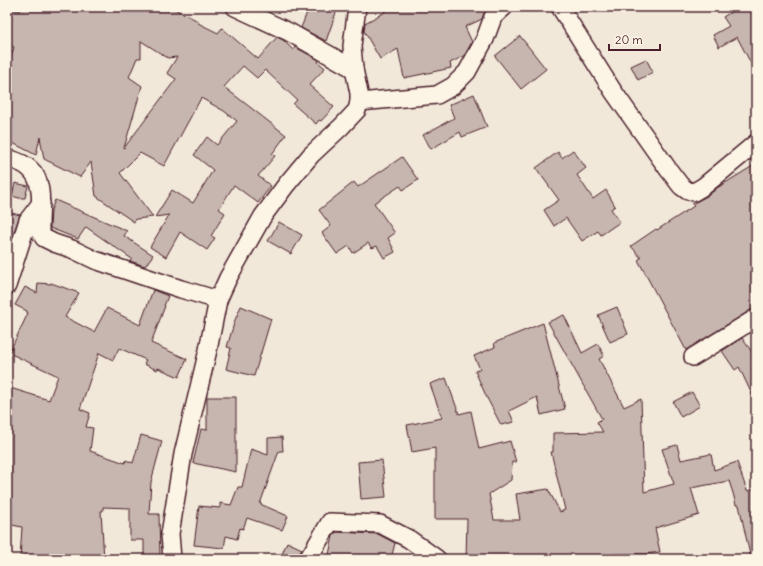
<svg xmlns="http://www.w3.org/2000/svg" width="763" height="566" font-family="Delius,sans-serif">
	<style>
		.building { fill: #c7b6af; stroke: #4a1f2b; fill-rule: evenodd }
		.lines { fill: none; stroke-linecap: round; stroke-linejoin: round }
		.minor-casing { stroke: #4a1f2b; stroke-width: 20 }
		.minor { stroke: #fcf5e5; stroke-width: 17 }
	</style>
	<rect width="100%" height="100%" fill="#f1e8da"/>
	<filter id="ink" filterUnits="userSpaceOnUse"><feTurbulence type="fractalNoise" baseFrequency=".025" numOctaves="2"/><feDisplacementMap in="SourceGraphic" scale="8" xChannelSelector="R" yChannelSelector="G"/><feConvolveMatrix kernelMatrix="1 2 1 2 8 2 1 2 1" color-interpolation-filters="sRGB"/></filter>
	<g filter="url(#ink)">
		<g class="building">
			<path d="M21,7H171L198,21V23L218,33L222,28L258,59L277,37L283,40L293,50L295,47L319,60L318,62L325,68L309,85L334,107L321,121L319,120L316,124L293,104L297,100L265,70L257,78L243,66L224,87L286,135L272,154L275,156L258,176L271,186L258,203L234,185L219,209L225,213L211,236L215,238L207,250L180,232L166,257L150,247L169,215L155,217L172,190L193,203L213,170L194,155L207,137L217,145L237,121L224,111L201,98L164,166L140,153L120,173L153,217L136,219L134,222L96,196L91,162L80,177L44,159L40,137L36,155L7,140V71L14,47L7,45V9L20,11ZM141,41L168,58L177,57L167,73L176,79L124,148L142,86L129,77L137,58H141Z"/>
			<polygon points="309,7 338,7 326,41 301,28"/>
			<polygon points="383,7 489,7 484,13 482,19 465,27 472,42 464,56 450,63 451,68 404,78 398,49 380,59 364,31 365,23 385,12"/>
			<polygon points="739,7 748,7 756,19 756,73 737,37 719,47 713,35 729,26 723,17"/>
			<polygon points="520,36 546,69 521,89 495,56"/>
			<polygon points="646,59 653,72 638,80 631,66"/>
			<polygon points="474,94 487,127 462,137 460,132 431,149 423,135 454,118 449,105"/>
			<polygon points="573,150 586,168 577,175 593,199 606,190 615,206 611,209 620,222 601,235 598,231 582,241 566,218 554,226 544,210 559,200 536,168 558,152 562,158"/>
			<polygon points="402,157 418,180 403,190 400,186 374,203 395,233 388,238 395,252 384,258 377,246 372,248 368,243 353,253 349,246 337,254 322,233 331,226 319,210 354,182 358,187"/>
			<polygon points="756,164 756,308 751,310 686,350 638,260 641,258 631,246 656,229 657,230 694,206 692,204 709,195 717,188"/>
			<polygon points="15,183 28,186 25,198 19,198 12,196"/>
			<polygon points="55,200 127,231 124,236 153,255 145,266 130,261 132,259 86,227 78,239 50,228 51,210"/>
			<polygon points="7,212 20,215 7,253"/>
			<polygon points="279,222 302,235 291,254 268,241"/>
			<polygon points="38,283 51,284 51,283 79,293 65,317 94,332 107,308 140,325 153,290 168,296 164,306 165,306 151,343 187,359 179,377 158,368 157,370 144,364 146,360 119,348 113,360 99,353 80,409 90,413 86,427 93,428 90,451 125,463 126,460 133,463 141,435 162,441 151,482 149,514 159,514 160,559 144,559 144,540 130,540 130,508 103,507 103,511 101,511 104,559 20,559 22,527 7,524 7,387 49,400 58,376 9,353 28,313 27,313 27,311 15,305 25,287 37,293"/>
			<polygon points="241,306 271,319 254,376 226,369 231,348 227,347 235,320"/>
			<polygon points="617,307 628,334 610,342 598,315"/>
			<polygon points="564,315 582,353 598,344 604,356 599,359 624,407 641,399 644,492 674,484 662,449 677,445 681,460 711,454 714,470 737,462 747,491 756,489 756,555 750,555 739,505 736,505 733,493 729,481 691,488 699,515 655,528 660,552 646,554 615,554 615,559 466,559 467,519 435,519 435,448 412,452 407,425 442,418 430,384 446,378 459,414 471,411 479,449 510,441 516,462 512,462 511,480 489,494 494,520 520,520 516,494 548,489 560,512 565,510 551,452 553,452 553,433 603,432 597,422 602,419 548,322"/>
			<polygon points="543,323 565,409 541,415 537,397 509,411 514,422 501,425 487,398 475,371 480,369 474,356 495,347 494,343"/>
			<polygon points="742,338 756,358 756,403 739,367 735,370 722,351"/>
			<polygon points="692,392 700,406 681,417 673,402"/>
			<polygon points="207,397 236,397 236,472 193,463 201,429 207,430"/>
			<polygon points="282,437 283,451 279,451 260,504 288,516 282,530 247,518 243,529 240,528 237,539 226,536 224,548 194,545 199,506 220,508 220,503 231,505 238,487 242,487 251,449 268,455 268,438"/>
			<polygon points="382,460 386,497 361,499 358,462"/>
			<polygon points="336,532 378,534 395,543 391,559 328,559 333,536"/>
			<polygon points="287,542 302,549 299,554 298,559 280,559"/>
		</g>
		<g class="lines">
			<g class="minor-casing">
				<g id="minor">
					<polyline points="235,7 289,32 354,69"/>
					<polyline points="560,7 613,91 668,169 681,186 688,191 694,192 704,186 756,143"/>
					<polyline points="359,102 437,95 453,86 467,72 485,39 493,17 504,7"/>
					<path d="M7,158C14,160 25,164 30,169C46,183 39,213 40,232L44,238L54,243L72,249L95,260L181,289L218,300L228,278L263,216L286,185L311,155L341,127L357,110L359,102V93L354,69L352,46L357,7"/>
					<polyline points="7,286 28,220 41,203"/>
					<polyline points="693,357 756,318"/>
					<polyline points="172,559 170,534 183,454 208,350 218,300"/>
					<polyline points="308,559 330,522 380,524 409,539 437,559"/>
				</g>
			</g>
			<use href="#minor" class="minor"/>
		</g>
	</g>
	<rect width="763" height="566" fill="none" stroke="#fcf5e5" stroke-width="24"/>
	<rect x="12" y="12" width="739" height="542" fill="none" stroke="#4a1f2b" stroke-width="1.5" filter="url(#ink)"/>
	<path d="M609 44v6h51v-6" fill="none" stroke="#4a1f2b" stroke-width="2"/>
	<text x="615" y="44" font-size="12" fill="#4a1f2b" stroke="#fcf5e5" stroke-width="3" paint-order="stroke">20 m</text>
</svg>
